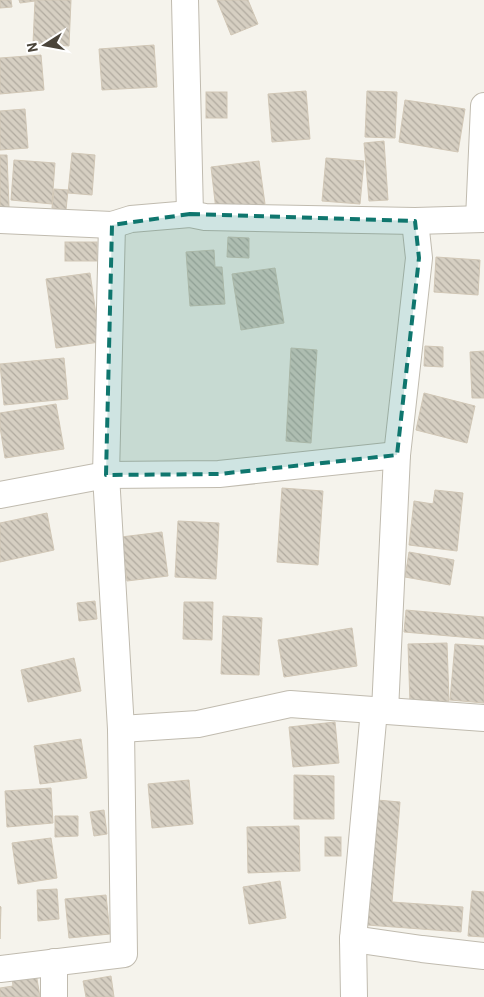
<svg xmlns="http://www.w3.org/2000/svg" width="484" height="997" font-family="Barlow,sans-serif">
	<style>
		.building { fill: url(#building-back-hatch); stroke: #d1c7b6 }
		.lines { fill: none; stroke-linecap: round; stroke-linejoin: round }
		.minor-casing { stroke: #c0bbaf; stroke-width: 28 }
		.minor { stroke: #fff; stroke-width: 26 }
		.marked { fill: #0f766e; fill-opacity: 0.2; stroke: #0f766e; stroke-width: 4; stroke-dasharray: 10 6; stroke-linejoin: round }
	</style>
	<defs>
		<pattern id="building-back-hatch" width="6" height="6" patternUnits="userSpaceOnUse" patternTransform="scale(1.25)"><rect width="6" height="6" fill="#d6cfc2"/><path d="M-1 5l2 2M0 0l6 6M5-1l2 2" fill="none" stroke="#b0aa9f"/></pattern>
	</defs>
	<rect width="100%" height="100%" fill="#f5f3ec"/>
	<g class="building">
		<polygon points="0,0 11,0 12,7 0,8"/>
		<polygon points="19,0 34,0 35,1 20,3"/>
		<polygon points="35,0 71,0 69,46 33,43"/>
		<polygon points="217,0 248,0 258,24 231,35"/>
		<polygon points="154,45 157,87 102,90 99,49"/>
		<polygon points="41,55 44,90 0,94 0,58"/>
		<polygon points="306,91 310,139 272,142 268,94"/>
		<polygon points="367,91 397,92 395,138 365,137"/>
		<rect x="206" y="92" width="21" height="26"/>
		<polygon points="405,100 465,109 458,152 399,142"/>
		<polygon points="25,109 28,148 0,150 0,111"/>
		<polygon points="384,141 388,200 369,201 364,143"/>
		<polygon points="72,153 95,155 92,195 68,193"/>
		<polygon points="0,155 7,155 9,207 0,208"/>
		<polygon points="326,158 364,161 360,204 322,201"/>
		<polygon points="14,160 55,163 52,204 11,200"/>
		<polygon points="259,161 265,204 216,210 211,167"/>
		<polygon points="54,189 68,190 66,210 52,208"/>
		<polygon points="228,237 249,238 249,258 227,257"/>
		<rect x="65" y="242" width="32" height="19"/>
		<polygon points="214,250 215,267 222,267 225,304 190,306 186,252"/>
		<polygon points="436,257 480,260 478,295 434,292"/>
		<polygon points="275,268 284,323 241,330 232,274"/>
		<polygon points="90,273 100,342 56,348 46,279"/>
		<polygon points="425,346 443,347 443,367 424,366"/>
		<polygon points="291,348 317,350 311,443 286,441"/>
		<polygon points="484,351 484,398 472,398 470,352"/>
		<polygon points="64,358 68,399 4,405 0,364"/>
		<polygon points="424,393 475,406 467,443 416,430"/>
		<polygon points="56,404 64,449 5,458 0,427 0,413"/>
		<polygon points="282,488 323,491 318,565 277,562"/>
		<polygon points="435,490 463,493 457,551 409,545 414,501 433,504"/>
		<polygon points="47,513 54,550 0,562 0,523"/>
		<polygon points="178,521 219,523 216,579 175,577"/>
		<polygon points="162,532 168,576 127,581 121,537"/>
		<polygon points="409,552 454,560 450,585 405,577"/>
		<polygon points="95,601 97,619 79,621 77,603"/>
		<polygon points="184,602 213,602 212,640 183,639"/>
		<polygon points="406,610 484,617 484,639 404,632"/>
		<polygon points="223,616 262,618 259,675 221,674"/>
		<polygon points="352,628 357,666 284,677 278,640"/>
		<polygon points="447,643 449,701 410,703 408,644"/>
		<polygon points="455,644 484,646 484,703 450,700"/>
		<polygon points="74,658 81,691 28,702 21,670"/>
		<polygon points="335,722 339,763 293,767 289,727"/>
		<polygon points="81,739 87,778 40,784 34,746"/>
		<polygon points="294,775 334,776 334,819 294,819"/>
		<polygon points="189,780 193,824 152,828 148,784"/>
		<polygon points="51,788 53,823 7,827 5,791"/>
		<polygon points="377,800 400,802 392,902 463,907 461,932 367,925"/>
		<polygon points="104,810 107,834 94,836 90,812"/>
		<polygon points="55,816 78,816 78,836 55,837"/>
		<polygon points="299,826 300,871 248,873 247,827"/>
		<rect x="325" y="837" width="16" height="19"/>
		<polygon points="51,838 57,878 18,884 12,843"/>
		<polygon points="280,881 286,918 249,924 243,887"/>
		<polygon points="57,889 59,919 38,921 37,890"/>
		<polygon points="472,891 484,892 484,937 468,936"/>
		<polygon points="106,895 110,934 69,938 65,899"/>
		<polygon points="0,906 1,907 0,939"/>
		<polygon points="36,973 40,997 0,997 0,988 13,986 12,976"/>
		<polygon points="111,976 114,997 86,997 83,981"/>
	</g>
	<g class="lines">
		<g class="minor-casing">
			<g id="minor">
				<polyline points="185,0 190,214"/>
				<polyline points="479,219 484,106"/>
				<polyline points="0,220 112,225 131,219 190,214 205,217 415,221 484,219"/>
				<polyline points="0,495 106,475 219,474 397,455"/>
				<polyline points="385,711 397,455 419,258 415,221"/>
				<polyline points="121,729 198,724 290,704 484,718"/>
				<polyline points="353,939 422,949 484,956"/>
				<polyline points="54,962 54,997"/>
				<polyline points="0,969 124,954 121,729 106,475 112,225"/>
				<polyline points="354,997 353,939 374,710"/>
			</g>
		</g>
		<use href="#minor" class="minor"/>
	</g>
	<path class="marked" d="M190,214L415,221L419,258L397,455L219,474L106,475L112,225Z"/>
	<g transform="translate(45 45) rotate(259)" stroke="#ffffff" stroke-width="4" paint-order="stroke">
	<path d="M0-4L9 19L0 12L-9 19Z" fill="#4a443a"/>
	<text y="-8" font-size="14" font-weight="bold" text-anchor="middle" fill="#4a443a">N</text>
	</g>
</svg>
